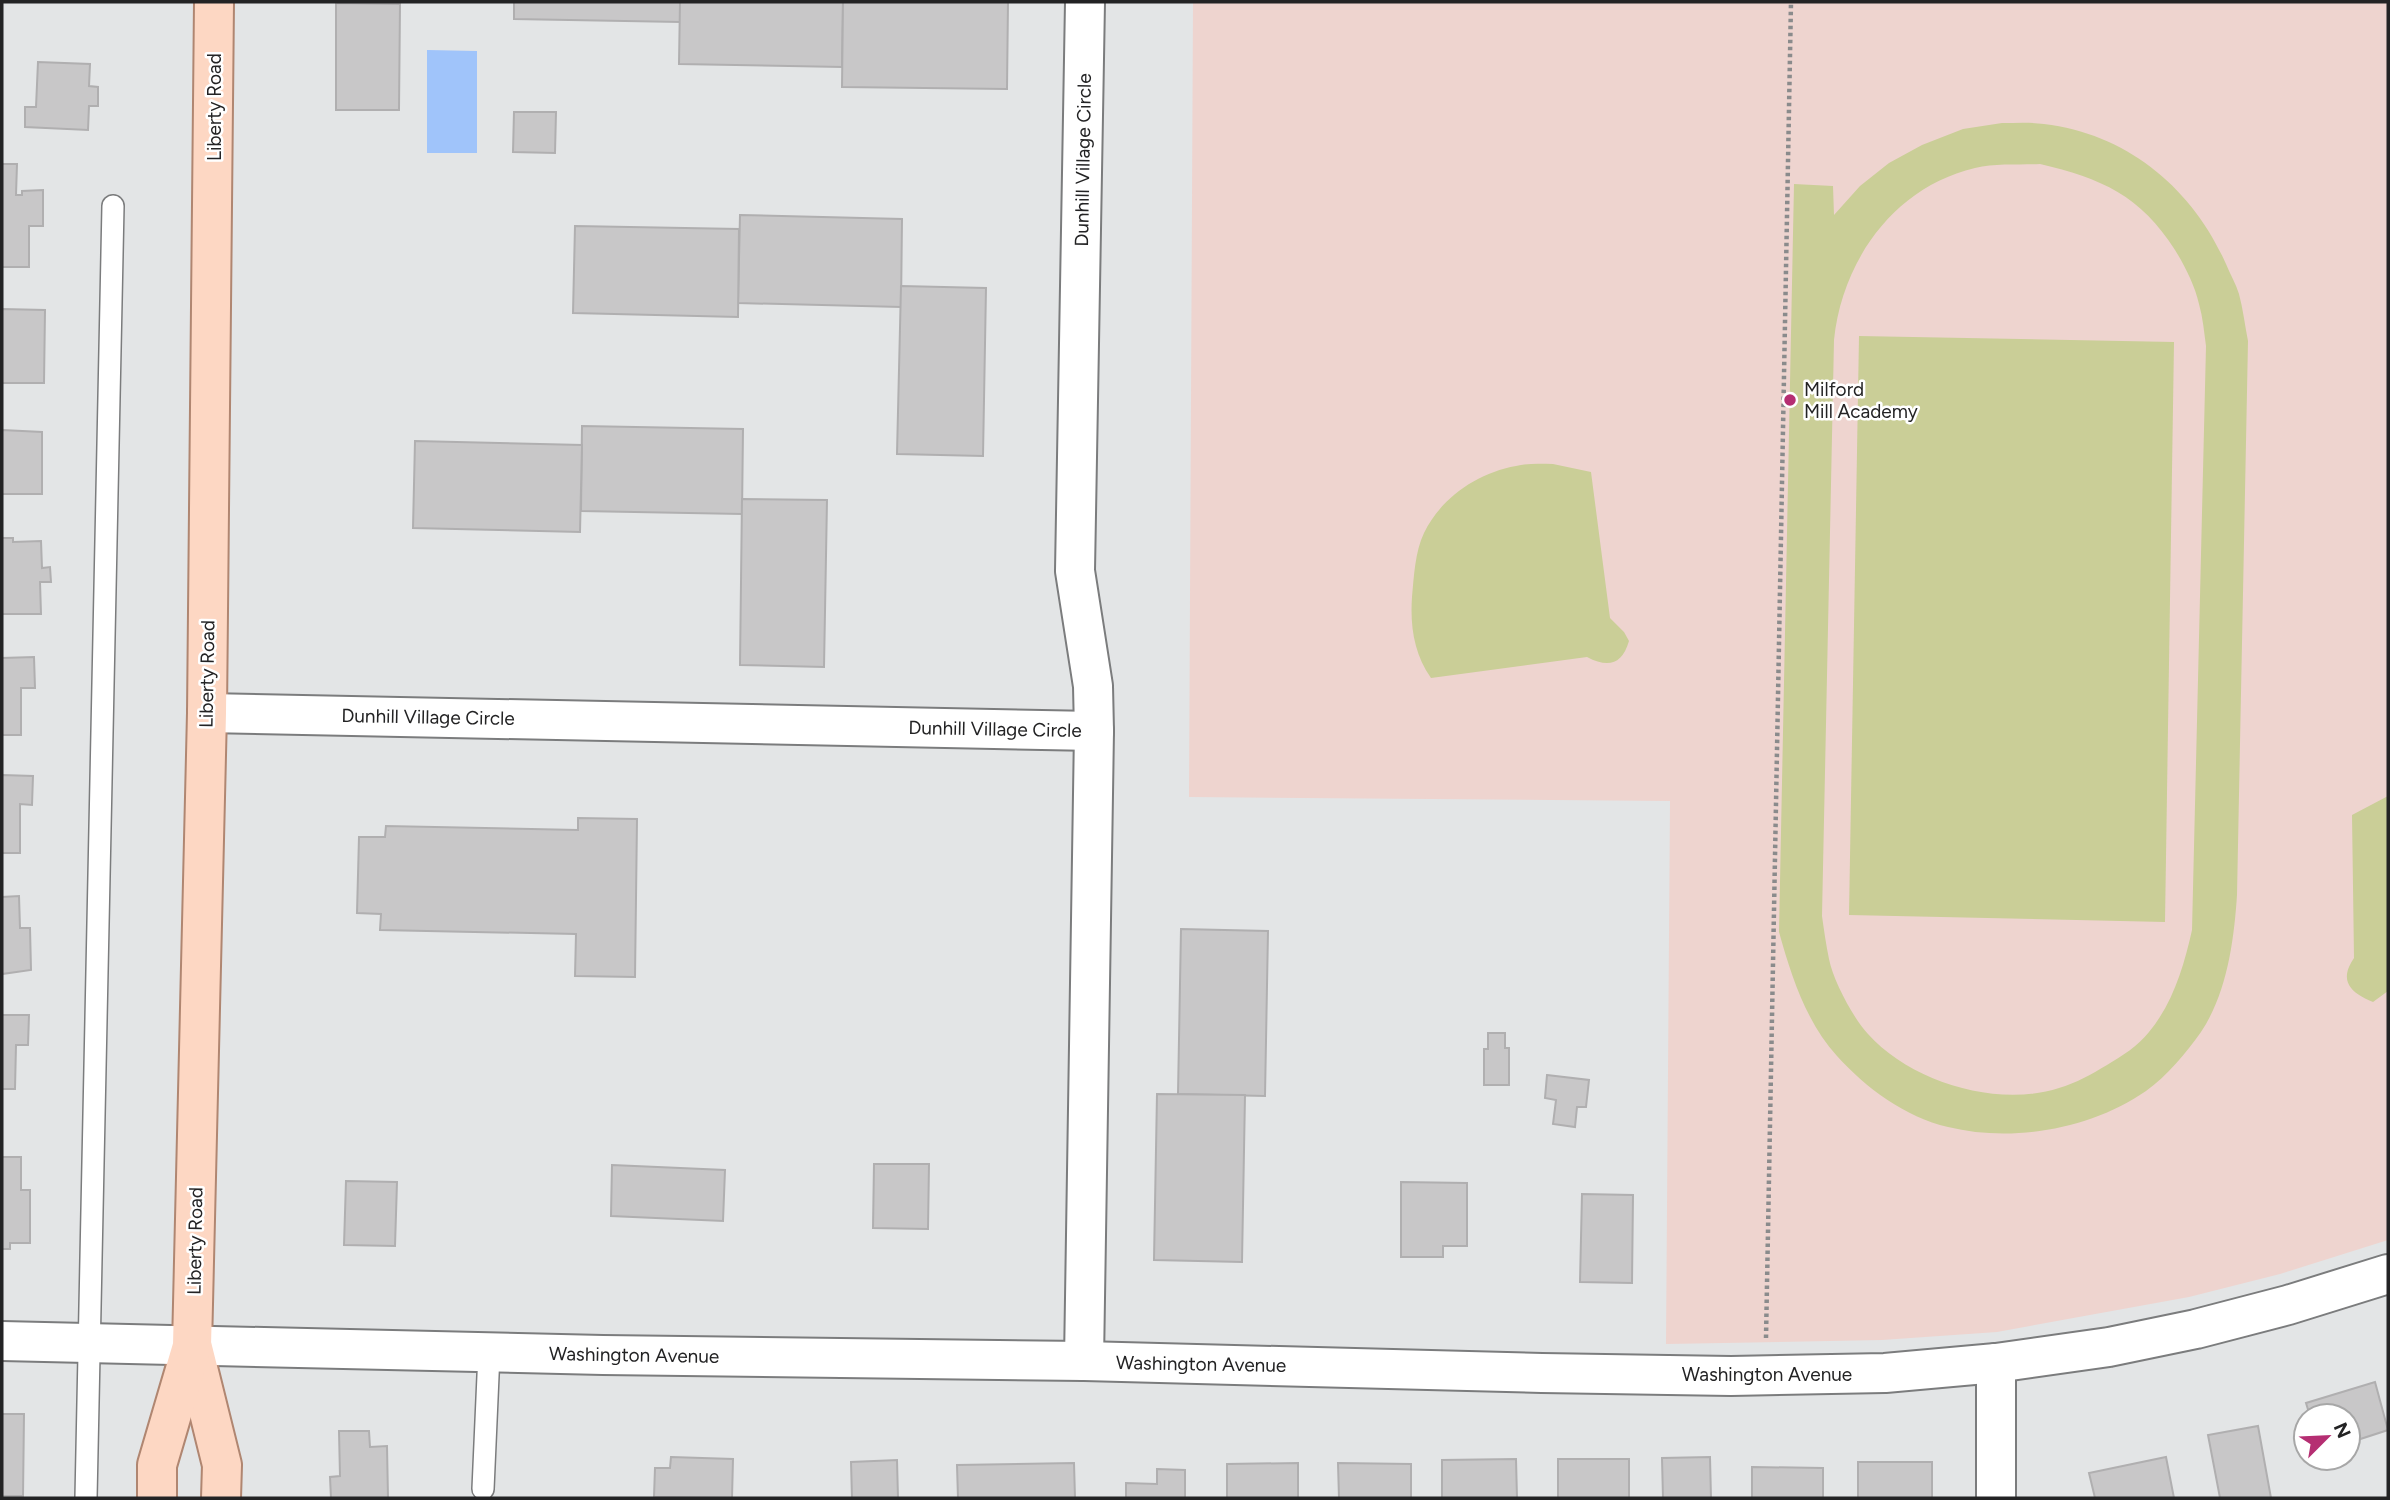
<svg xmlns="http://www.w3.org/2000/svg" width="2390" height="1500" font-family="Figtree,sans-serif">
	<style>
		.education { fill: #eed4cf }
		.green { fill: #cace97; fill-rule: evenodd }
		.water { fill: #a0c4fa }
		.building { fill: #c8c7c8; stroke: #b0afb0; stroke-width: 2 }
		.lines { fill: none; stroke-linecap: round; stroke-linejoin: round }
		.lane-casing { stroke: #7b7c7d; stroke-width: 24 }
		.street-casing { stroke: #7b7c7d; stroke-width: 42 }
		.secondary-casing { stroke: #7b7c7d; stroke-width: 42 }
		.primary-casing { stroke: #b08671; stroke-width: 42 }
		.path { stroke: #8a8b8c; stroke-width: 4.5; stroke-dasharray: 3.5 3.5; stroke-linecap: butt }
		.lane { stroke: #fff; stroke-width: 21 }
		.street { stroke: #fff; stroke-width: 38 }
		.secondary { stroke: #fff; stroke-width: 38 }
		.primary { stroke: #fdd7c3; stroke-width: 38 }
		.poi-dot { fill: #b52e72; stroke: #fff; stroke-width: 2.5 }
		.labels { text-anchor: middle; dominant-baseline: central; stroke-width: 5; stroke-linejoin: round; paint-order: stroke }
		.street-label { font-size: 19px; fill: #232324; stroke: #fff }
		.poi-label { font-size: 19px; fill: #232324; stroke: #fff; text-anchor: start }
	</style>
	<rect width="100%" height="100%" fill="#e3e5e6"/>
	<polygon class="education" points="1193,2 2388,2 2388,1240 2280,1274 2189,1297 1997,1332 1882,1340 1666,1344 1670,801 1189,797"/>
	<g class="green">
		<path d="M2002,123C2016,123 2030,122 2044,124C2128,134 2193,189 2226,264C2230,274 2236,284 2239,294C2243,309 2245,326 2248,341L2237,895C2234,941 2227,993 2201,1032C2186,1053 2167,1076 2146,1091C2091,1129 2013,1143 1948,1127C1905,1117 1866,1088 1837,1056C1806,1022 1791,975 1779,932L1794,184L1833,186L1834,215L1860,186L1889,163L1922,145L1963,129ZM2040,164C2101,178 2141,196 2175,250C2185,266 2195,286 2199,304C2203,318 2204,332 2206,346L2192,930C2184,966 2173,1003 2149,1032C2138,1046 2122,1056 2107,1065C2092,1074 2076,1083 2059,1088C1997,1108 1911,1082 1868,1034C1853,1018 1833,980 1829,959C1826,945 1824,930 1822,916L1834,340C1842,261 1894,187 1975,168C1996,163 2019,165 2040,164Z"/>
		<polygon points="1859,336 2174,342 2165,922 1849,915"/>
		<path d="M1553,464L1591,472L1610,618L1624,632L1629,641C1622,665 1608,668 1587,657L1431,678C1414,654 1410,626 1412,597C1414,576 1415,552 1424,533C1441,498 1477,473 1516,466C1528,463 1541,464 1553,464Z"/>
		<path d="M2388,796V991L2373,1002C2351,993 2338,981 2354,958L2352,815Z"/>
	</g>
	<polygon class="water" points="427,50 477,51 477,153 427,153"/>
	<g class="building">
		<polygon points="514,2 680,2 680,22 514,19"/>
		<polygon points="680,2 843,2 842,67 679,64"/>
		<polygon points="843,2 1008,2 1007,89 842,87"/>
		<polygon points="336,3 400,4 399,110 336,110"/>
		<polygon points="38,62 90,64 89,86 98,87 98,106 89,106 88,130 25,127 25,107 36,107"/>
		<polygon points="514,112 556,112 555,153 513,152"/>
		<polygon points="2,164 17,164 16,195 22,195 22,191 43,190 43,226 29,226 29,267 2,267"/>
		<polygon points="740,215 902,219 901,307 738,303"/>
		<polygon points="575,226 739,229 738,317 573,313"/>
		<polygon points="901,286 986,288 983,456 897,454"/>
		<polygon points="2,309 45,310 44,383 2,383"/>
		<polygon points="582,426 743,429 742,514 581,511"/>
		<polygon points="2,430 42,432 42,494 2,494"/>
		<polygon points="415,441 582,445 580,532 413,528"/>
		<polygon points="742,499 827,500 824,667 740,665"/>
		<polygon points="2,538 13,538 13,542 41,541 42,568 50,567 51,582 40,582 41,614 2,614"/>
		<polygon points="34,657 35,688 21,688 21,735 2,735 2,658"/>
		<polygon points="2,775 33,776 32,805 20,804 20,853 2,853"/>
		<polygon points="578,818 637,819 635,977 575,976 576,934 380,930 381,914 357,913 359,837 385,837 386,826 578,830"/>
		<polygon points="19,896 20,928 30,928 31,970 2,974 2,897"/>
		<polygon points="1181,929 1268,931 1265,1096 1178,1094"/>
		<polygon points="2,1015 29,1015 28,1045 16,1045 15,1089 2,1089"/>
		<polygon points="1488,1033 1505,1033 1505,1048 1509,1048 1509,1085 1484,1085 1484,1049 1488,1049"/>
		<polygon points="1547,1075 1589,1080 1586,1107 1577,1107 1575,1127 1553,1124 1556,1100 1545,1098"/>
		<polygon points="1157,1094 1245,1095 1242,1262 1154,1260"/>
		<polygon points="2,1157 21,1157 21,1190 30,1190 30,1243 10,1243 10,1249 2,1249"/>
		<polygon points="874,1164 929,1164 928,1229 873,1228"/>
		<polygon points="612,1165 725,1170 723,1221 611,1216"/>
		<polygon points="346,1181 397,1182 395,1246 344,1245"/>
		<polygon points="1401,1182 1467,1183 1467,1246 1443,1246 1443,1257 1401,1257"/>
		<polygon points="1582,1194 1633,1195 1632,1283 1580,1282"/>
		<polygon points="2375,1382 2388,1430 2348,1443 2348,1416 2310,1416 2306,1403"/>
		<polygon points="2,1414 24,1414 23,1496 2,1496"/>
		<polygon points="2258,1426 2271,1498 2220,1498 2208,1435"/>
		<polygon points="339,1431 369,1431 370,1447 387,1446 388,1498 331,1498 330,1477 340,1476"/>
		<polygon points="671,1457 733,1459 732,1498 654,1497 655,1468 670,1468"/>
		<polygon points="1710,1457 1711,1498 1663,1498 1662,1458"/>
		<polygon points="2166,1457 2174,1498 2095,1498 2089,1473"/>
		<polygon points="2323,1458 2346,1458 2348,1462 2327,1468"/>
		<polygon points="1516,1459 1517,1498 1442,1498 1442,1460"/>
		<rect x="1558" y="1459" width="71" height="39"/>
		<polygon points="897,1460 898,1498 852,1498 851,1462"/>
		<rect x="1858" y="1462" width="74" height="36"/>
		<polygon points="1074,1463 1075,1498 958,1498 957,1465"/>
		<polygon points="1298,1463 1298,1498 1227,1498 1227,1464"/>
		<polygon points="1338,1463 1411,1464 1411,1498 1339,1498"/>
		<polygon points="1752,1467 1823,1468 1823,1498 1752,1498"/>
		<polygon points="1157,1469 1185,1470 1185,1498 1126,1498 1126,1483 1157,1484"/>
	</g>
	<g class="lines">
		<g class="lane-casing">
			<g id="lane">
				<polyline points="483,1489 489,1353"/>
				<polyline points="86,1498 113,206"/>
			</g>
		</g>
		<g class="street-casing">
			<g id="street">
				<polyline points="207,713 1094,731"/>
				<polyline points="1084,1361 1094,731 1093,686 1075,571 1085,2"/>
				<polyline points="1996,1363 1996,1498"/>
			</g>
		</g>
		<g class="secondary-casing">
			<polyline id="secondary" points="2,1341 603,1355 1084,1361 1542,1373 1731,1376 1885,1373 1996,1363 2109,1347 2196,1329 2288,1305 2388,1274"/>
		</g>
		<g class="primary-casing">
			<g id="primary">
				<polyline points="193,1348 222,1465 221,1498"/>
				<polyline points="157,1498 157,1465 192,1346 207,713 214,2"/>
			</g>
		</g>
		<polyline class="path" points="1766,1338 1791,2"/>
		<use href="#lane" class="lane"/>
		<use href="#street" class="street"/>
		<use href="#secondary" class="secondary"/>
		<use href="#primary" class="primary"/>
	</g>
	<circle class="poi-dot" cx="1790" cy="400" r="7"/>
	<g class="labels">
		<g class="street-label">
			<text transform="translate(214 107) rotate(-90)">Liberty Road</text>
			<text transform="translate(1083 160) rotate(-89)">Dunhill Village Circle</text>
			<text transform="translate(207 674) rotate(-89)">Liberty Road</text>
			<text transform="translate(428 717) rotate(1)">Dunhill Village Circle</text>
			<text transform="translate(995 729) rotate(1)">Dunhill Village Circle</text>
			<text transform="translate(195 1241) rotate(-89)">Liberty Road</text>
			<text transform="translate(634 1355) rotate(1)">Washington Avenue</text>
			<text transform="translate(1201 1364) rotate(1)">Washington Avenue</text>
			<text x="1767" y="1374">Washington Avenue</text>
		</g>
		<g class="poi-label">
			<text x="1804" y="389">Milford<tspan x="1804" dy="22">Mill Academy</tspan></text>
		</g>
	</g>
	<rect width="2390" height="1500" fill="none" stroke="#232324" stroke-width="7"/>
	<g transform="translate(2327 1437) rotate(66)"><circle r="33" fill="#ffffff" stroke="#a7a7a7" stroke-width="2"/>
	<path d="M0-5L12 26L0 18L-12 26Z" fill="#b52e72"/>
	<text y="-10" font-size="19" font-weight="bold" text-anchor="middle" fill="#232324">N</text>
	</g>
</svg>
